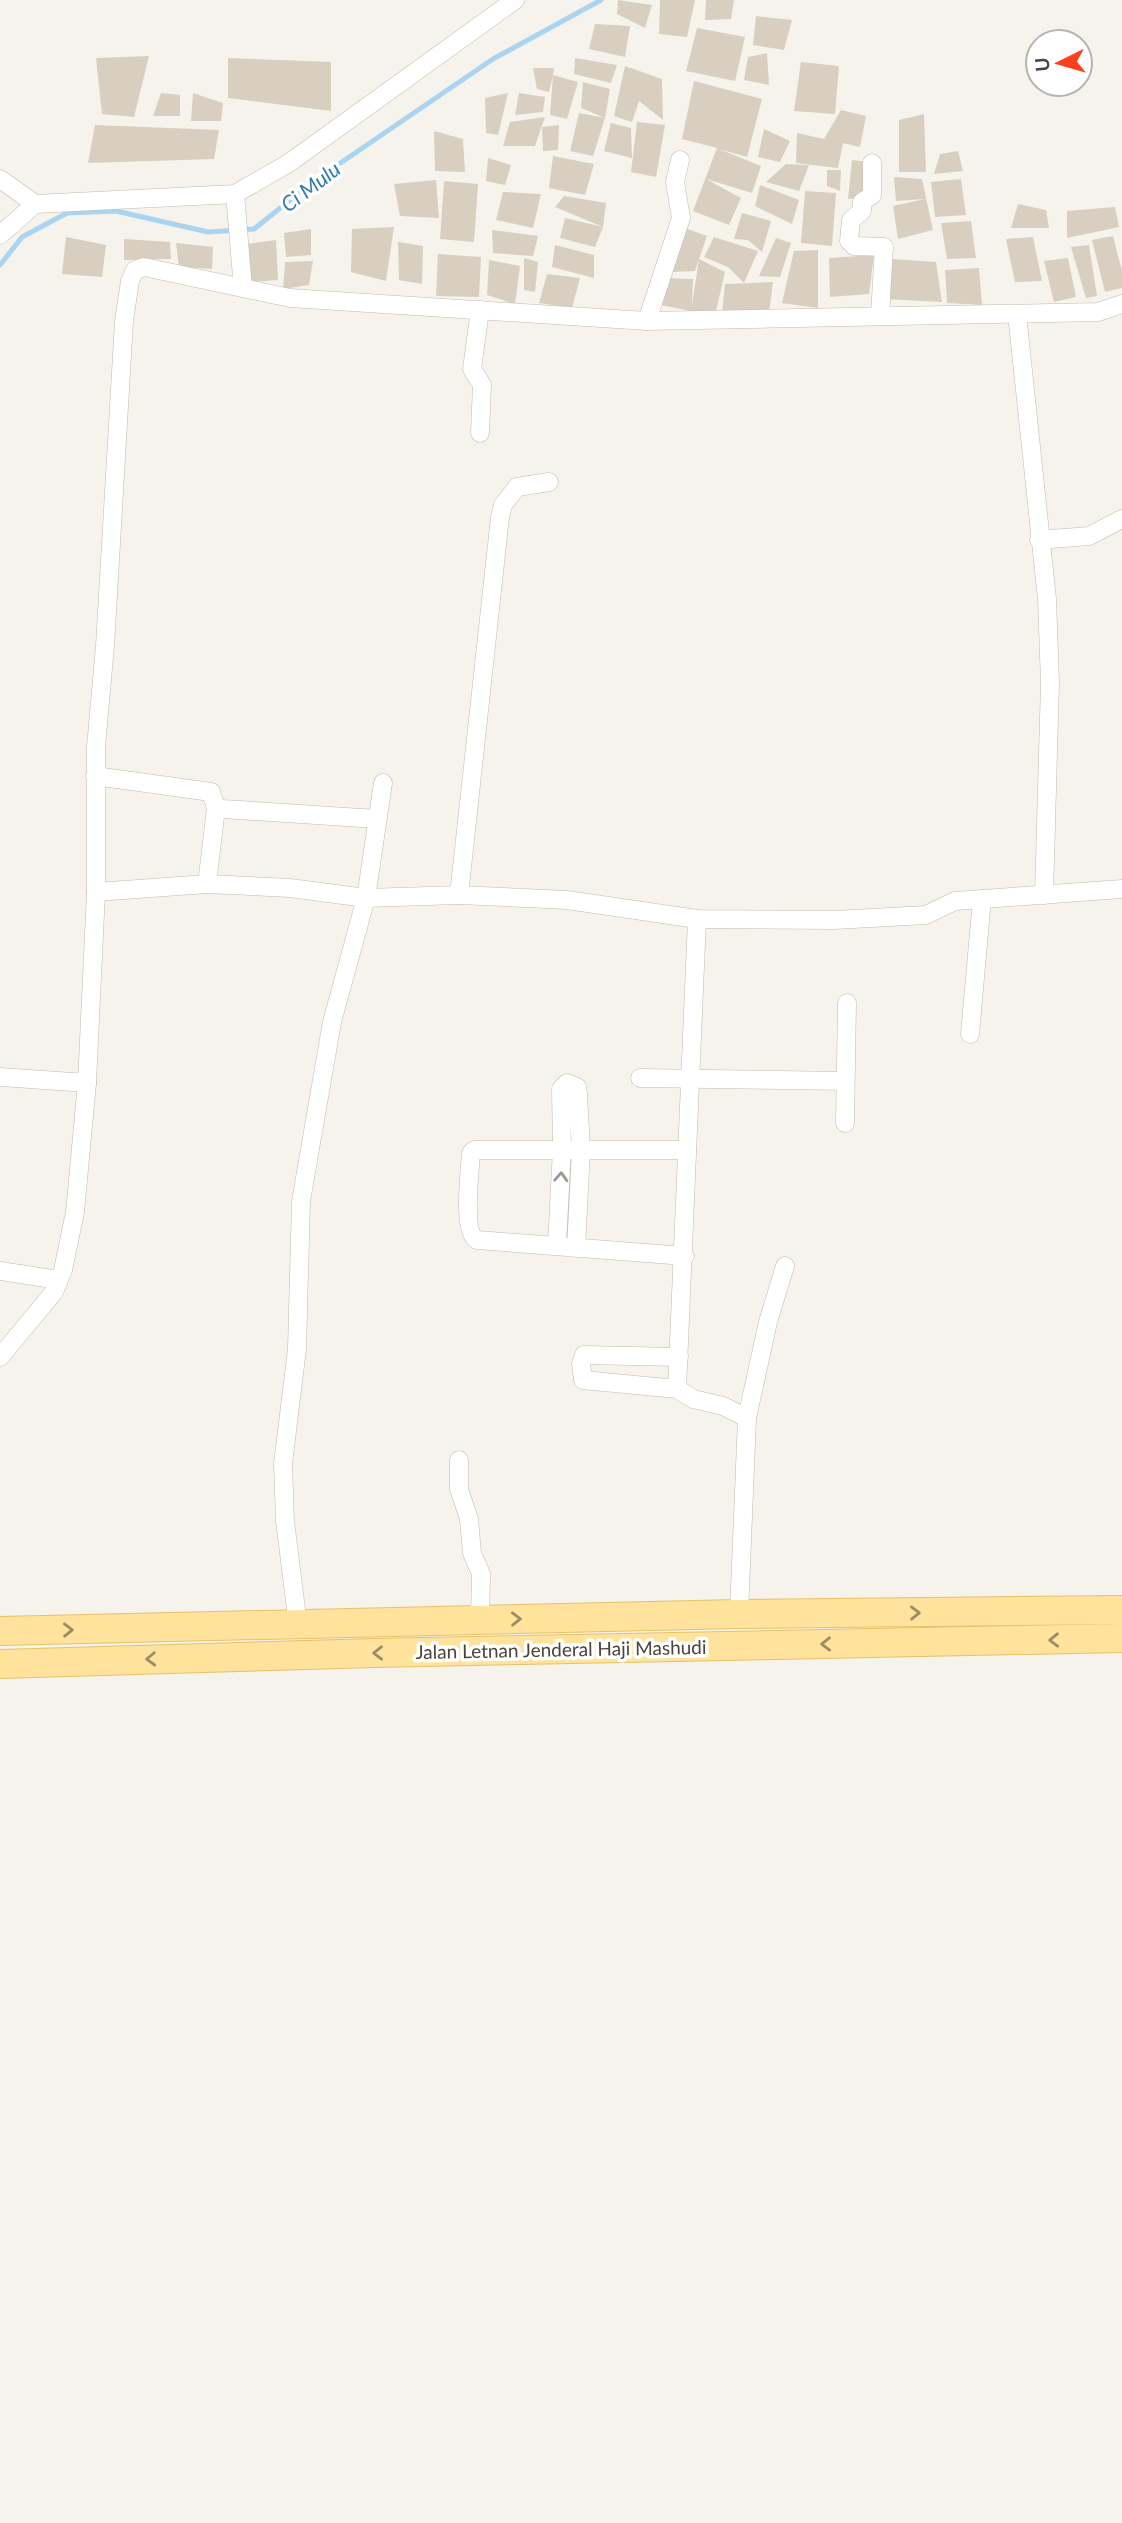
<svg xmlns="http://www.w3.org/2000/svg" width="1122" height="2523" font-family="Lato,sans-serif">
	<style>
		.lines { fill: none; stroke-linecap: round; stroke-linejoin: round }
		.stream { stroke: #a9d4f2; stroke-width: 5 }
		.building { fill: #d8cfc1 }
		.street-casing { stroke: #c2bbae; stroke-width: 19 }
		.primary-casing { stroke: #e6c16a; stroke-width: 30 }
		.street { stroke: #fff; stroke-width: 18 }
		.primary { stroke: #ffe39c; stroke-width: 28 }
		.oneway { stroke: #9c9892 }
		.oneway2 { stroke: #9c8c66 }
		.labels { text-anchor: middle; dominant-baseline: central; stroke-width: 7; stroke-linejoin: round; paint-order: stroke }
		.street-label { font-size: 19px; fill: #4b4439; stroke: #fff }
		.water-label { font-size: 21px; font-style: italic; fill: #2e7ab2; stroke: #fff }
	</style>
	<rect width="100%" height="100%" fill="#f6f3ec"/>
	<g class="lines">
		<polyline class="stream" points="0,265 22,237 67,213 116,211 208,232 254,229 314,181 493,59 601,0"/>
	</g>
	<g class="building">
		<polygon points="618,0 652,5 645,28 617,14"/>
		<polygon points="660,0 695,0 687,37 659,34"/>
		<polygon points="706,0 734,0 731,19 705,20"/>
		<polygon points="756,16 792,20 784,50 753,45"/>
		<polygon points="595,24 630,26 625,57 589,49"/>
		<polygon points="697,28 745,37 735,81 686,71"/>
		<polygon points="767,53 769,85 744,80 748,57"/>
		<polygon points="149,56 134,117 102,114 96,58"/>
		<polygon points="228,58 331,62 331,111 228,98"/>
		<polygon points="575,58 617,65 611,83 574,74"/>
		<polygon points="801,62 839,66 835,114 794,111"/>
		<polygon points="625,66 662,79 663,120 639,101 632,122 614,116"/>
		<polygon points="533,68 554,68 553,75 578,82 567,119 550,115 553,75 549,92 537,89"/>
		<polygon points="694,81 762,99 747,157 719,149 761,166 752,193 706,179 741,198 729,225 693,211 717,148 682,139"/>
		<polygon points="583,82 610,89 605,118 581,108"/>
		<polygon points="161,93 180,95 180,116 153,116"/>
		<polygon points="193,93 223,103 221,121 191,121"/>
		<polygon points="508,93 498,135 486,133 485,98"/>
		<polygon points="519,93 545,97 543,112 515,115"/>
		<polygon points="841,110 866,116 860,147 843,143 838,168 796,163 797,133 824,139"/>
		<polygon points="579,113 605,118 593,156 570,151"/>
		<polygon points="924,114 926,172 899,172 899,120"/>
		<polygon points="545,117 535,146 503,146 510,122"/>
		<polygon points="637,122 665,125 656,177 631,172"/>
		<polygon points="611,123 631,128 632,158 604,151"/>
		<polygon points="95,125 219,130 214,159 88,163"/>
		<polygon points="559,125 558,150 543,151 542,127"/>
		<polygon points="764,129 790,141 780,162 758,157"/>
		<polygon points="434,131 463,139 465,172 435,171"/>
		<polygon points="958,151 963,171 934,174 940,154"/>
		<polygon points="553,156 594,164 585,195 549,188"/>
		<polygon points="488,158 511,165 505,185 486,181"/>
		<polygon points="852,160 867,162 866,197 848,199"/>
		<polygon points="786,164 809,165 799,191 766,182"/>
		<polygon points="827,170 841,170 840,191 827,186"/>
		<polygon points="894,177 922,179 933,230 898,239 893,206 925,199 896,201"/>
		<polygon points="961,179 966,215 935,217 931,182"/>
		<polygon points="436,180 439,218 400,216 394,184"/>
		<polygon points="444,181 478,184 474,242 440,239"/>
		<polygon points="760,185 799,200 792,224 755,206"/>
		<polygon points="805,191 836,193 832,246 801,243"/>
		<polygon points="503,192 541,194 533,228 496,220"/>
		<polygon points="564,196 606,203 603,227 595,247 560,238 565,218 603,227 555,207"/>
		<polygon points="1018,204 1046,210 1049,228 1011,228"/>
		<polygon points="1115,207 1119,227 1067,238 1067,211"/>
		<polygon points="742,213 771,221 762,252 748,240 734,239"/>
		<polygon points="971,221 976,258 947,259 941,223"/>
		<polygon points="394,227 386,281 351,272 352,229"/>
		<polygon points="685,228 707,236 699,259 725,272 716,311 691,311 660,305 669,278 693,279 692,305 699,259 695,271 673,272"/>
		<polygon points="311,229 311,255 286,257 284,233"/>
		<polygon points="492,230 538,236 533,256 493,253"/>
		<polygon points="1113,236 1122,271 1122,288 1105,292 1092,240"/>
		<polygon points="66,237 106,245 102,277 62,274"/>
		<polygon points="714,237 758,251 744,283 728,267 704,257"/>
		<polygon points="1033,237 1042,281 1015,282 1006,239"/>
		<polygon points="776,238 791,243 780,277 759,276"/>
		<polygon points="124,239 170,242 171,259 124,260"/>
		<polygon points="276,240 278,280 250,282 247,244"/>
		<polygon points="398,242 423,246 422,284 399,280"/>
		<polygon points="176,243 213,247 212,269 179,267"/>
		<polygon points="555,245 594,255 594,278 552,267"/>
		<polygon points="1089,245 1097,296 1086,298 1071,247"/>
		<polygon points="818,250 818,308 782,303 794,251"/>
		<polygon points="438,254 481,257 479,297 436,296"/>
		<polygon points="874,255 869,294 830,297 829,258"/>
		<polygon points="524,258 538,262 535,292 524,290"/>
		<polygon points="1068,258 1076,297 1054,302 1044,261"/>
		<polygon points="892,259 936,262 942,302 885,299"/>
		<polygon points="489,260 520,266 515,304 487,295"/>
		<polygon points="313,261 309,285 283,289 285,262"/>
		<polygon points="979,268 982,305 947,303 945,270"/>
		<polygon points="547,274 580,278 572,308 539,303"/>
		<polygon points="773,282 769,313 722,313 725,284"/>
	</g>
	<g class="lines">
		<g class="street-casing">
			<g id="street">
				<polyline points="872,163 872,195 862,202 862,211 851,220 849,241 854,246 884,247 880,316"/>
				<polyline points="0,179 35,204 235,194 289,163 515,0"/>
				<polyline points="235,194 243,288"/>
				<polyline points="0,235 35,204"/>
				<polyline points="480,310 472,369 482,385 480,433"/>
				<polyline points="1017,314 1047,599 1050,683 1044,895"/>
				<polyline points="647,321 681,218 675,182 680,160"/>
				<polyline points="1039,540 1089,536 1122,519"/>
				<polyline points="95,776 211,792 216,808 223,809 377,819"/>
				<polyline points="207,884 216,808"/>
				<polyline points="96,892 207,884 290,888 366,898 459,895 567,900 697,919 834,920 926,915 955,901 1122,889"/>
				<polyline points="459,895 500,517 503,505 517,487 549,482"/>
				<polyline points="970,1034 982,899"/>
				<polyline points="0,1077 87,1083"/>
				<polyline points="640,1078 845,1081"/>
				<polyline points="845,1123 847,1003"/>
				<polyline points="557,1245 562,1149 561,1089 567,1083 577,1087 578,1093 581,1150 576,1248"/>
				<path d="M685,1256L477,1240C462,1232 470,1170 471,1153L474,1150H687"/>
				<polyline points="0,1271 59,1280"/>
				<polyline points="0,1357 54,1292 63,1270 75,1212 87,1083 96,892 96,747 105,646 124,321 130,281 135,270 144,267 290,298 647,321 1098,312 1122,304"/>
				<polyline points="679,1357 584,1355 581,1364 583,1380 677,1389 693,1399 723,1406 747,1418 739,1614"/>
				<polyline points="677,1389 697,919"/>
				<polyline points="747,1418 768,1322 785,1266"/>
				<polyline points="459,1460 459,1489 469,1519 472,1553 481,1574 480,1620"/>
				<polyline points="298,1625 285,1521 283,1464 297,1349 301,1201 332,1022 366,898 383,783"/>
			</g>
		</g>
		<g class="primary-casing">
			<g id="primary">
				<polyline points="0,1631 739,1614 1122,1610"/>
				<polyline points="0,1664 373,1653 1122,1638"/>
			</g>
		</g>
		<use href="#street" class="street"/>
		<use href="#primary" class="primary"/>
	</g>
	<defs><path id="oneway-chevron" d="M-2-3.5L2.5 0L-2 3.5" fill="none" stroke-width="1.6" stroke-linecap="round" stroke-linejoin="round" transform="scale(1.75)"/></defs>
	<use class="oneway" href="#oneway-chevron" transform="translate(561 1177) rotate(-87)"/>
	<g class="oneway2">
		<use href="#oneway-chevron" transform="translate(915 1613) rotate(-1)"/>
		<use href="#oneway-chevron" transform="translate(516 1619) rotate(-1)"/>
		<use href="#oneway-chevron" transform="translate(68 1630) rotate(-1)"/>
		<use href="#oneway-chevron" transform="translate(1054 1640) rotate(179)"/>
		<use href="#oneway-chevron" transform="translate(826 1644) rotate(179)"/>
		<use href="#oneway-chevron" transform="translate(378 1653) rotate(179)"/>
		<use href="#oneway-chevron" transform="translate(151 1659) rotate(178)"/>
	</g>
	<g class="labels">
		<g class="street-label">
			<text transform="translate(561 1649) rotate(-1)">Jalan Letnan Jenderal Haji Mashudi</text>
		</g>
		<g class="water-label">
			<text transform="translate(310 186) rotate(-37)">Ci Mulu</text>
		</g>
	</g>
	<g transform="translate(1059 63) rotate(265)"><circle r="33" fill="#ffffff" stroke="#b7b4b0" stroke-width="2"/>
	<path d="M0-5L12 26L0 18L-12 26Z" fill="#fc3f1d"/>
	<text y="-10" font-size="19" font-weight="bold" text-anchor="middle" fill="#4b4439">U</text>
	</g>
</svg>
